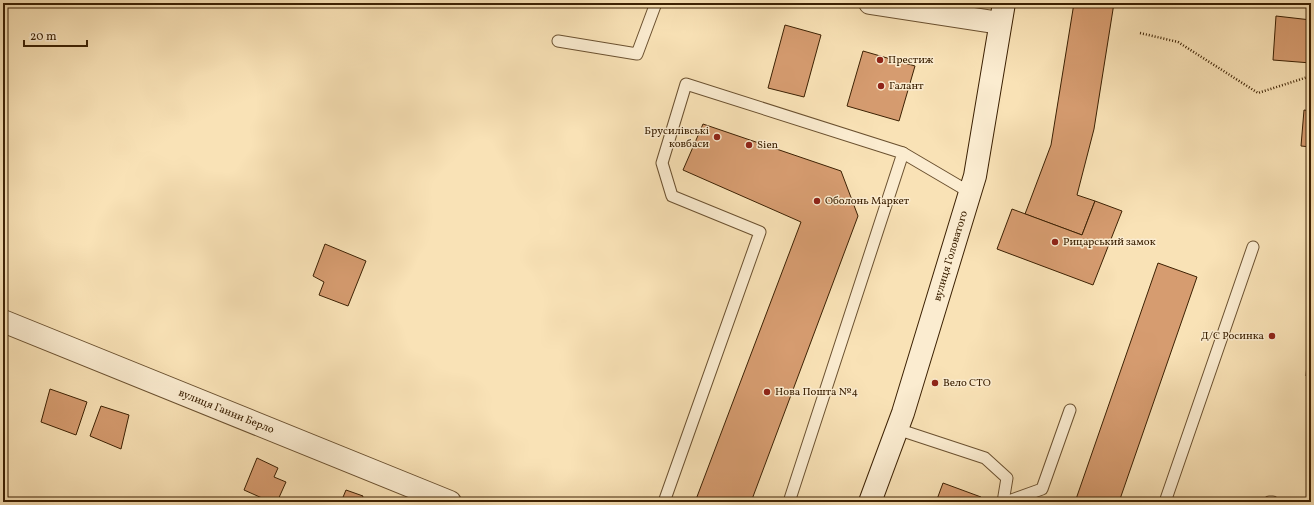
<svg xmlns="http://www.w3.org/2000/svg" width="1314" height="505" font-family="Vollkorn,serif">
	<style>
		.building { fill: #d69c70; stroke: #3c2103 }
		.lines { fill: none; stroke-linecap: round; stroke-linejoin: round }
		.lane-casing { stroke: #6b5130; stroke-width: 13 }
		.street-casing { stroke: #6b5130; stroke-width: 24 }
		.secondary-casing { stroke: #3c2103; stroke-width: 24 }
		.path { stroke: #3c2103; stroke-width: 2.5; stroke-dasharray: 1 2; stroke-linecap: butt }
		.lane { stroke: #fbecd0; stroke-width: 11 }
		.street { stroke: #fbecd0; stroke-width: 22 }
		.secondary { stroke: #fbecd0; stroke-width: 22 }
		.poi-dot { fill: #8f2418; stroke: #fbecd0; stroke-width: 1.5 }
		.labels { text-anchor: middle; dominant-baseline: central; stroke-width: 3; stroke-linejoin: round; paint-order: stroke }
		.poi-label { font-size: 11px; fill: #3c2103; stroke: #fbecd0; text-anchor: start }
		.street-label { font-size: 11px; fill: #3c2103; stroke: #fbecd0 }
	</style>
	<rect width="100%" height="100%" fill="#f9e2b6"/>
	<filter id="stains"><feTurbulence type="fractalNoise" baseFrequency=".005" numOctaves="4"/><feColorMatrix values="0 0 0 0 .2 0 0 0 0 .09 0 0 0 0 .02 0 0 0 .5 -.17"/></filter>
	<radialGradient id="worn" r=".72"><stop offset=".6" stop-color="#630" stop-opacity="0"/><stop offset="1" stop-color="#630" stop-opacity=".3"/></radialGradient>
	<g class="building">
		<polygon points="1074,3 1114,3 1094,129 1077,195 1095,201 1082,235 1025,214 1051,145"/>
		<polygon points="1276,16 1311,20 1311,63 1273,60"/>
		<polygon points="785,25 821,35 804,97 768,88"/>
		<polygon points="863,51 915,66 899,121 847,106"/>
		<polygon points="1304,110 1311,111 1311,147 1301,146"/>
		<polygon points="703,124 841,171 858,216 751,502 695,502 801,222 683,170"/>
		<polygon points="1095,201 1122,211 1093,285 997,249 1012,209 1082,235"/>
		<polygon points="325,244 366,261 348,306 319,295 324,282 313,276"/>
		<polygon points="1158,263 1197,277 1119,502 1075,502"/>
		<polygon points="1311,308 1311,377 1306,376"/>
		<polygon points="50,389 87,402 76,435 41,422"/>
		<polygon points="101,406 129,415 121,449 90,436"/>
		<polygon points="257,458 278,468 274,477 286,482 277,502 271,502 244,490"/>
		<polygon points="943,483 981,497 979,502 936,502"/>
		<polygon points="346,490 363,496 361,502 341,502"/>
	</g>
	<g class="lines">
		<g class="lane-casing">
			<g id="lane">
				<polyline points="558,41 637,54 656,3"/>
				<polyline points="903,153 971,193"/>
				<polyline points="897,429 985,458 1007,478 1003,502"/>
				<polyline points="664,502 760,232 672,196 662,163 686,84 903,153 789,502"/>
				<polyline points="1006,502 1042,489 1070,410"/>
				<polyline points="1165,502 1253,247"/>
				<polyline points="1269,502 1273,502"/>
			</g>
		</g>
		<g class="street-casing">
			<g id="street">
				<polyline points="870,3 1000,23"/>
				<path id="s1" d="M3,321L450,502"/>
			</g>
		</g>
		<g class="secondary-casing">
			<g id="secondary">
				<path id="s2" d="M870,502L903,413L975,176L1004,3"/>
			</g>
		</g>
		<polyline class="path" points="1140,33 1178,42 1258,93 1311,76"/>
		<use href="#lane" class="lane"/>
		<use href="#street" class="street"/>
		<use href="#secondary" class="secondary"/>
	</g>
	<g class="poi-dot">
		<circle cx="880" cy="60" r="4"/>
		<circle cx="881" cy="86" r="4"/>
		<circle cx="717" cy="137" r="4"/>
		<circle cx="749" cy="145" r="4"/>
		<circle cx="817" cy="201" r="4"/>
		<circle cx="1055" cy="242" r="4"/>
		<circle cx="1272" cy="336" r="4"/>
		<circle cx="935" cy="383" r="4"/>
		<circle cx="767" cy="392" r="4"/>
	</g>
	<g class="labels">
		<g class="poi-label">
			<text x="888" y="60">Престиж</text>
			<text x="889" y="86">Галант</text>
			<text x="709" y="131" text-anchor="end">Брусилівські<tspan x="709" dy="13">ковбаси</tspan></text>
			<text x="757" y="145">Sien</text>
			<text x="825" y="201">Оболонь Маркет</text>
			<text x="1063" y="242">Рицарський замок</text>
			<text x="1264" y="336" text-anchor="end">Д/С Росинка</text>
			<text x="943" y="383">Вело СТО</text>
			<text x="775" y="392">Нова Пошта №4</text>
		</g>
		<g class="street-label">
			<text stroke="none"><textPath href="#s2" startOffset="259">вулиця Головатого</textPath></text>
			<text stroke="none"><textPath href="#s1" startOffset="241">вулиця Ганни Берло</textPath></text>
		</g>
	</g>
	<rect width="1314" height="505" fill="none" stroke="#f9e2b6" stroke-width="16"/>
	<rect x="4" y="4" width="1306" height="497" fill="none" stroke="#3c2103" stroke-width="2"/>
	<rect x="8" y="8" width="1298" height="489" fill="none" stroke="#3c2103"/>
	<path d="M24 40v6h63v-6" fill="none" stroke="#3c2103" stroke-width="2"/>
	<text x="30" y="40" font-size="12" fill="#3c2103" stroke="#fbecd0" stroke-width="3" paint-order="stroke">20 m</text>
	<rect width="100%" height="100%" filter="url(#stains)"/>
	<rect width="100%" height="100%" fill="url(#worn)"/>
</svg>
